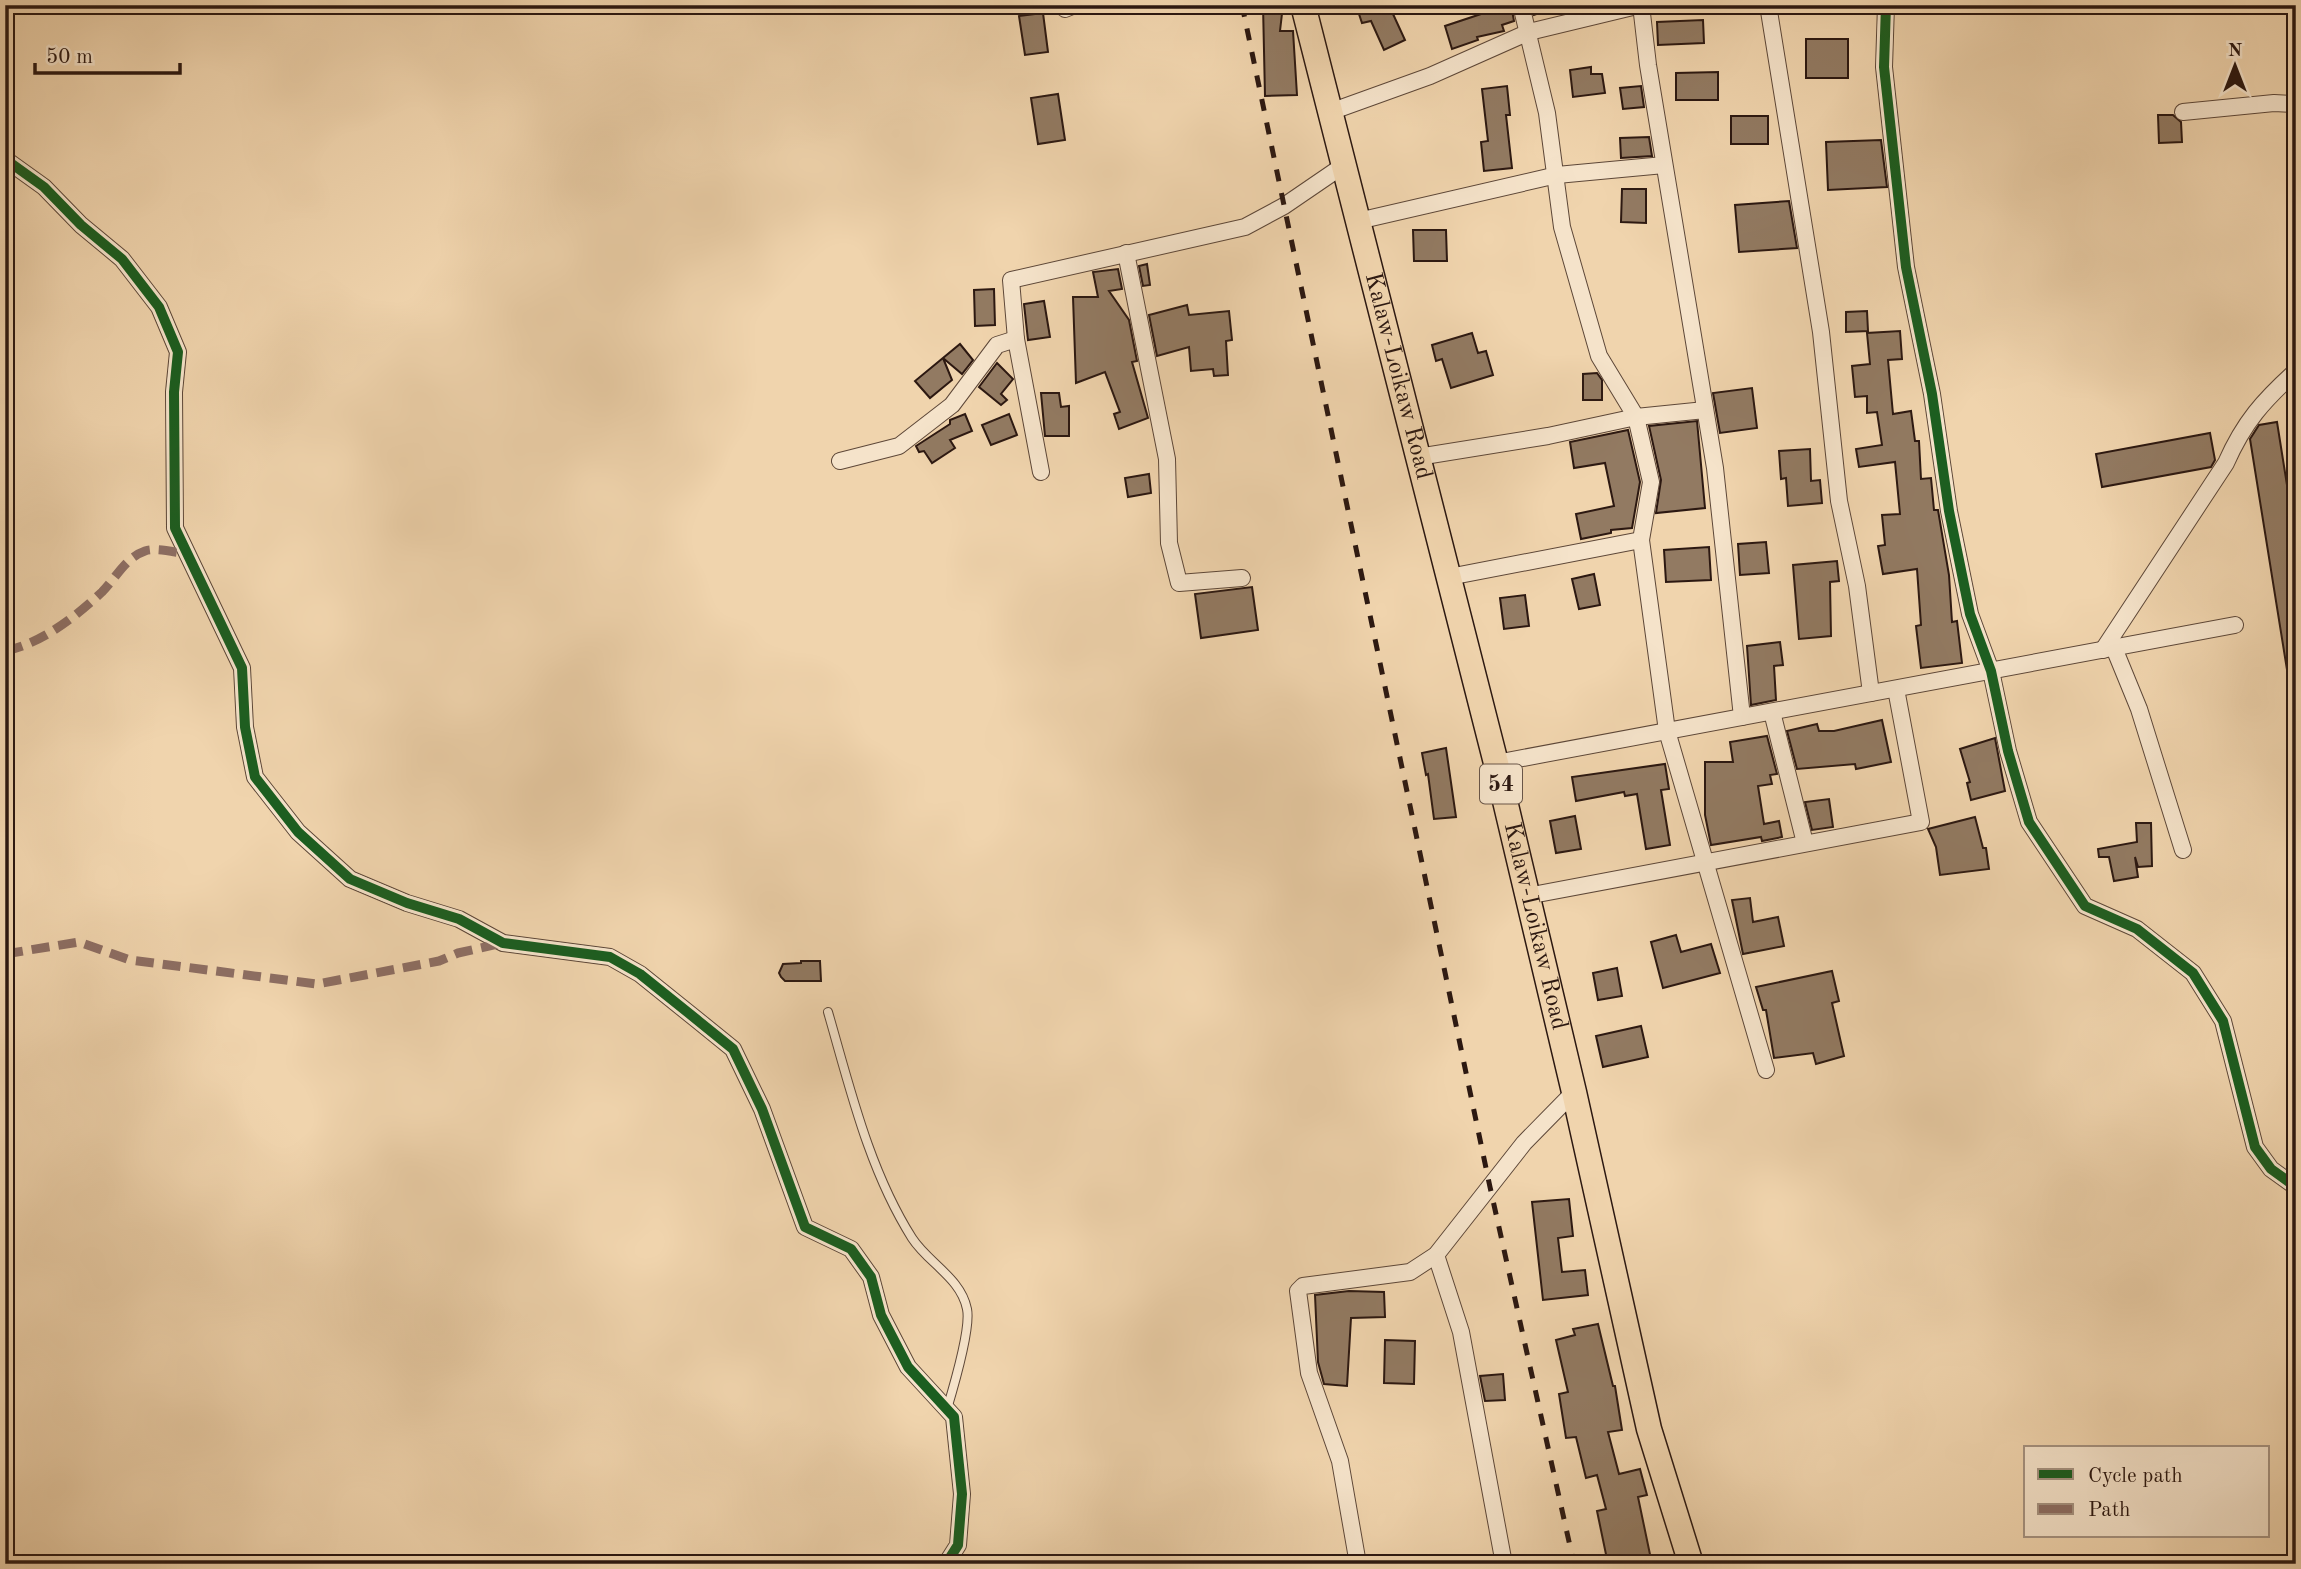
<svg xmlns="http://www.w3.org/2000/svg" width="2301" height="1569" font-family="'Old Standard TT',serif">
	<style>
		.building { fill: #927a62; stroke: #2c1811; stroke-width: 2 }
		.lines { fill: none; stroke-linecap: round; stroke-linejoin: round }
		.lane-casing { stroke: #5d4738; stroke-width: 10 }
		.street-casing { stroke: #5d4738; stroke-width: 18 }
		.primary-casing { stroke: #2c1811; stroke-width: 27 }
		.lane { stroke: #f5e3ca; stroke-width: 8 }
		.street { stroke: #f5e3ca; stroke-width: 16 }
		.primary { stroke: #f0d4ad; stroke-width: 24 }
		.rail { stroke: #2c1811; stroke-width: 5; stroke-dasharray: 12 12; stroke-linecap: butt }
		.quiet { stroke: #8d6e63; stroke-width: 9; stroke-dasharray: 18 9; stroke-linecap: butt }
		.cycleway-casing { stroke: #f5e3ca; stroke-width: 15 }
		.cycleway { stroke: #1b5e20; stroke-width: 10 }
		.labels { text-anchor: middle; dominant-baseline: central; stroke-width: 7; stroke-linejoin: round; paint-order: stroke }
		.shield { fill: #f5e3ca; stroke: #685548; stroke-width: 2 }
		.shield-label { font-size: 23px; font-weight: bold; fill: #2c1811 }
		.street-label { font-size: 24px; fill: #2c1811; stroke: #f5e3ca }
	</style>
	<rect width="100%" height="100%" fill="#f0d4ad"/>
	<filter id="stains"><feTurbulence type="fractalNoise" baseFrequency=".00286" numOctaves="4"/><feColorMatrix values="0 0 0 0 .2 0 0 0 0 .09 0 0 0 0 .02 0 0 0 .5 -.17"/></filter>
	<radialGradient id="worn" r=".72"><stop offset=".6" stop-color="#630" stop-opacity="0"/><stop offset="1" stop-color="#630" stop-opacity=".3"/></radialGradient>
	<g class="building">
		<polygon points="1263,5 1283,5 1280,31 1293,31 1297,95 1265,96"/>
		<polygon points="1356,5 1408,5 1409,9 1393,14 1405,40 1384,50 1371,21 1362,23"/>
		<polygon points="1479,5 1511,5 1514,21 1502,25 1504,31 1477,37 1478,40 1452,49 1445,26 1481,14"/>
		<polygon points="1532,5 1553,5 1554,8 1534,15"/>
		<polygon points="1043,13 1048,52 1025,55 1019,16"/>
		<polygon points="1703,20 1704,43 1658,45 1657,22"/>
		<rect x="1806" y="39" width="42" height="39"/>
		<polygon points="1591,67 1591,74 1602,74 1605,93 1573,97 1570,70"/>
		<polygon points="1718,72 1718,100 1676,100 1676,73"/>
		<polygon points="1507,86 1510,115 1506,115 1512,168 1484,171 1481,142 1488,141 1482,89"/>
		<polygon points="1641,86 1644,107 1623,109 1620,88"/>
		<polygon points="1058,94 1065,140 1038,144 1031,98"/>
		<polygon points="2158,115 2173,115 2181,122 2182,142 2159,143"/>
		<rect x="1731" y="116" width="37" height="28"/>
		<polygon points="1649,137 1652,156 1621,158 1620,138"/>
		<polygon points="1881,140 1887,187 1828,190 1826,142"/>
		<polygon points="1622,189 1646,189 1646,223 1621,222"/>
		<polygon points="1789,201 1797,248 1739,252 1735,205"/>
		<polygon points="1413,230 1446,230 1447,261 1414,261"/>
		<polygon points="1147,264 1150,285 1143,286 1139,266"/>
		<polygon points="1118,269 1122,289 1109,291 1129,320 1137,361 1132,362 1148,418 1119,429 1114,414 1120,412 1105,372 1076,383 1073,297 1098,297 1093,272"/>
		<polygon points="994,289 995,325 975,326 974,290"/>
		<polygon points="1044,301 1050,337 1028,340 1024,304"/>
		<polygon points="1187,305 1189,315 1229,311 1232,340 1226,341 1228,375 1214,376 1213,369 1191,371 1189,347 1157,356 1149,315"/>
		<polygon points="1867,311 1868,331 1846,332 1846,312"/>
		<polygon points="1900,331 1902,359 1888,360 1893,414 1911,411 1915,441 1919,441 1921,479 1931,478 1934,510 1938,510 1949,575 1952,622 1957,621 1962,663 1921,668 1916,626 1921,625 1917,569 1883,574 1878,546 1885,545 1882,515 1900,514 1895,462 1859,467 1856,449 1882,445 1877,412 1867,413 1867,396 1855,397 1852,366 1870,364 1867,333"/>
		<polygon points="1472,333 1478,353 1486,351 1493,375 1451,388 1442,359 1436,361 1432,345"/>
		<polygon points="960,344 973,360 962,374 943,358 952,380 930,398 915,381"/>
		<polygon points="997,363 1013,379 1001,394 1007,400 1001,405 979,387"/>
		<polygon points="1597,373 1602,380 1602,400 1583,400 1583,374"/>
		<polygon points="1752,388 1757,428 1720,433 1713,393"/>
		<polygon points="1041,393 1059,393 1061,407 1069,406 1069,436 1045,436"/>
		<polygon points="965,414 972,431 950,440 955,448 932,463 924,451 919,452 916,446 950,424 950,420"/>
		<polygon points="1009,414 1017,435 991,445 982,425"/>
		<polygon points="1697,421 1705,508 1656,513 1661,480 1649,426"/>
		<polygon points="2277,422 2296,542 2296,675 2288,676 2250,439 2259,425"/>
		<polygon points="1628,430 1640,482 1632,528 1611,530 1611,533 1581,539 1576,514 1614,506 1605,463 1574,468 1570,442"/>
		<polygon points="2210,433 2215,460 2211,467 2102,487 2096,454"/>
		<polygon points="1810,449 1811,481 1820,480 1822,503 1788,506 1786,478 1781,479 1779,451"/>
		<polygon points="1149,474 1151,493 1128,497 1125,478"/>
		<polygon points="1766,542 1769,573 1740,575 1738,544"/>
		<polygon points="1709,547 1711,580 1666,582 1664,550"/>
		<polygon points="1837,561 1839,581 1830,582 1831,636 1799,639 1793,565"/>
		<polygon points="1594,574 1600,605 1579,609 1572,579"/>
		<polygon points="1252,587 1258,630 1201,638 1195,594"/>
		<polygon points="1525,595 1529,626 1504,629 1500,598"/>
		<polygon points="1780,642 1783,665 1774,666 1776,700 1751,705 1747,646"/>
		<polygon points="1882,720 1891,762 1856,769 1855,764 1797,769 1787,731 1817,724 1819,731 1834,731"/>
		<polygon points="1767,736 1777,774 1770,775 1772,784 1758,786 1764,824 1779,821 1782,837 1762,841 1761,837 1711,845 1705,815 1705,762 1733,762 1730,742"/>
		<polygon points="1995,738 2005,791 1971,800 1967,783 1970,782 1960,749"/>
		<polygon points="1446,748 1456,817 1434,819 1428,774 1426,775 1422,753"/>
		<polygon points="1665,764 1669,789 1661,790 1670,845 1646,849 1637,794 1625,796 1624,792 1576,801 1572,777"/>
		<polygon points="1829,799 1833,827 1812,830 1805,802"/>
		<polygon points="1575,816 1581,849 1556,853 1550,821"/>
		<polygon points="1975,817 1983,848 1986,848 1989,869 1940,875 1936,847 1928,829"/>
		<polygon points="2136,823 2151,823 2152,866 2138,867 2135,857 2138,877 2114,881 2109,857 2099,857 2098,849 2137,842"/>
		<polygon points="1750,898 1753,922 1778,917 1784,946 1743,954 1732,900"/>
		<polygon points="1676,935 1681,952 1711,944 1720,973 1663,988 1651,942"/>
		<polygon points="801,961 820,961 821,981 785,981 781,977 779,973 783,964 801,963"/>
		<polygon points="1617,968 1622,996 1598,1000 1593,973"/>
		<polygon points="1832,971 1839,1001 1832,1003 1844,1056 1816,1064 1813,1053 1774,1058 1766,1010 1763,1010 1756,987"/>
		<polygon points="1641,1026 1648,1057 1603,1067 1596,1036"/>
		<polygon points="1569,1199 1573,1236 1558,1238 1562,1272 1585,1270 1588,1295 1543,1300 1532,1202"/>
		<polygon points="1349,1291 1384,1292 1385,1317 1351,1318 1347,1386 1324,1384 1318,1362 1315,1295"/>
		<polygon points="1598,1324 1613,1386 1615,1386 1622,1430 1608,1432 1619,1474 1640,1469 1647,1495 1638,1497 1652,1564 1608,1564 1597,1511 1606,1509 1597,1475 1586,1478 1576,1437 1566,1438 1559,1394 1568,1392 1556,1340 1575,1335 1573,1329"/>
		<polygon points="1385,1340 1415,1341 1414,1384 1384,1383"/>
		<polygon points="1503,1374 1505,1400 1485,1401 1480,1376"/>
	</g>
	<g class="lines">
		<g class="lane-casing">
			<path id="lane" d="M828,1012C850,1088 869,1170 912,1238C928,1263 961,1278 967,1309C971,1328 953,1389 947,1409"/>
		</g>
		<g class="street-casing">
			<g id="street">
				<polyline points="1521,5 1547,113 1562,227 1599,356 1636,417 1651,482 1641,540 1667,731 1766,1070"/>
				<polyline points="1641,5 1648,65 1715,468 1742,717"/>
				<polyline points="1768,5 1821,332 1839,501 1857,586 1871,693"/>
				<polyline points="1886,5 1884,67 1906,267 1932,394 1949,511 1970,614 1991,671 2008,751 2029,822 2085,906 2137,929 2193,973 2223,1021 2255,1147 2271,1169 2296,1187"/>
				<polyline points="1065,9 1075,5"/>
				<polyline points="1330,112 1430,76 1529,32 1641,5"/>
				<polyline points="2183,112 2274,103 2296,104"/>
				<polyline points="5,159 44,187 81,225 122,259 159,307 178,352 174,392 175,528 242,668 245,727 255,777 298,832 350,879 407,903 459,919 503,943 610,957 640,974 696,1019 733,1049 762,1109 805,1227 851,1249 871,1277 881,1315 908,1367 954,1417 962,1494 958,1545 946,1564"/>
				<polyline points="1358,221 1557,175 1664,165"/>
				<polyline points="1126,253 1167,459 1169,543 1179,583 1242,578"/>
				<polyline points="1418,457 1548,436 1636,417 1705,410"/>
				<polyline points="840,461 899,446 952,405 997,345 1016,339"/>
				<polyline points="1041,472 1016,339 1011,280 1245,227 1284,206 1344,165"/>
				<polyline points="1449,577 1641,540"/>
				<polyline points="2114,648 2139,709 2183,850"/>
				<path d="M2103,650L2226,463C2244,422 2263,401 2296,371"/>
				<polyline points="1772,712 1805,843"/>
				<polyline points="1496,763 2235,625"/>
				<polyline points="1527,896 1921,822 1896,689"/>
				<polyline points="1436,1255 1461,1332 1504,1564"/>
				<polyline points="1358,1564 1340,1461 1309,1373 1298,1291 1303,1286 1410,1272 1436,1255 1524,1143 1574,1092"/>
			</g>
		</g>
		<g class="primary-casing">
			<g id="primary">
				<path id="s1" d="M1303,5L1496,763L1574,1092L1649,1429L1691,1564"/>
			</g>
		</g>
		<use href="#lane" class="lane"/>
		<use href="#street" class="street"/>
		<use href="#primary" class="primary"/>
		<polyline class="rail" points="1242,5 1490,1187 1574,1564"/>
		<g class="quiet">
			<path d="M5,651C42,643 74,618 102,592C116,578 125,558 145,551C156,547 177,553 189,554"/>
			<polyline points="5,954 79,942 130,960 317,984 439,961 458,953 503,943"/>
		</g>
		<g class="cycleway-casing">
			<g id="cycleway">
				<polyline points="1886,5 1884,67 1906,267 1932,394 1949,511 1970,614 1991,671 2008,751 2029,822 2085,906 2137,929 2193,973 2223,1021 2255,1147 2271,1169 2296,1187"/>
				<polyline points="5,159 44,187 81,225 122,259 159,307 178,352 174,392 175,528 242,668 245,727 255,777 298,832 350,879 407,903 459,919 503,943 610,957 640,974 696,1019 733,1049 762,1109 805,1227 851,1249 871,1277 881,1315 908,1367 954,1417 962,1494 958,1545 946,1564"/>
			</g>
		</g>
		<use href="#cycleway" class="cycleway"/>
	</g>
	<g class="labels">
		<rect class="shield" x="1480" y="764.5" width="42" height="39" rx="5"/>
		<g class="shield-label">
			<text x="1501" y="784">54</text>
		</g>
		<g class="street-label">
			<text stroke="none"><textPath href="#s1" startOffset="383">Kalaw-Loikaw Road</textPath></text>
			<text stroke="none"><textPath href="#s1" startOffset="950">Kalaw-Loikaw Road</textPath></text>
		</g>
	</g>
	<rect width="2301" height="1569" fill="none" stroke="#f0d4ad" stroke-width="28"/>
	<rect x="7" y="7" width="2287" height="1555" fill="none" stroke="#2c1811" stroke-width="3.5"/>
	<rect x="14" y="14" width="2273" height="1541" fill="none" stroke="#2c1811" stroke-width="2"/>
	<rect x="2024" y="1446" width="245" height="91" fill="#f5e3ca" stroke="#a59280" stroke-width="2"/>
	<rect x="2038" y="1469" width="35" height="10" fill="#1b5e20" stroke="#a59280" stroke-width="2"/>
	<text x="2088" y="1482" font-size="21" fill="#2c1811">Cycle path</text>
	<rect x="2038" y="1504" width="35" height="10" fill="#8d6e63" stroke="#a59280" stroke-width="2"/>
	<text x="2088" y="1516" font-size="21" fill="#2c1811">Path</text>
	<g transform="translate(2235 66)" stroke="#f5e3ca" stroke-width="5" paint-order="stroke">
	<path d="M0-5L12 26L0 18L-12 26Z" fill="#2c1811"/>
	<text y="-10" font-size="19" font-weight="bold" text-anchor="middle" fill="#2c1811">N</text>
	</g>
	<path d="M35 63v10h145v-10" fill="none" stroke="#2c1811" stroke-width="3.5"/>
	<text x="46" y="63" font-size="21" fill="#2c1811" stroke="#f5e3ca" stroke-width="5" paint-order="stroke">50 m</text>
	<rect width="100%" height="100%" filter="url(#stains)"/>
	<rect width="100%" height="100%" fill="url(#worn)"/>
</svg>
